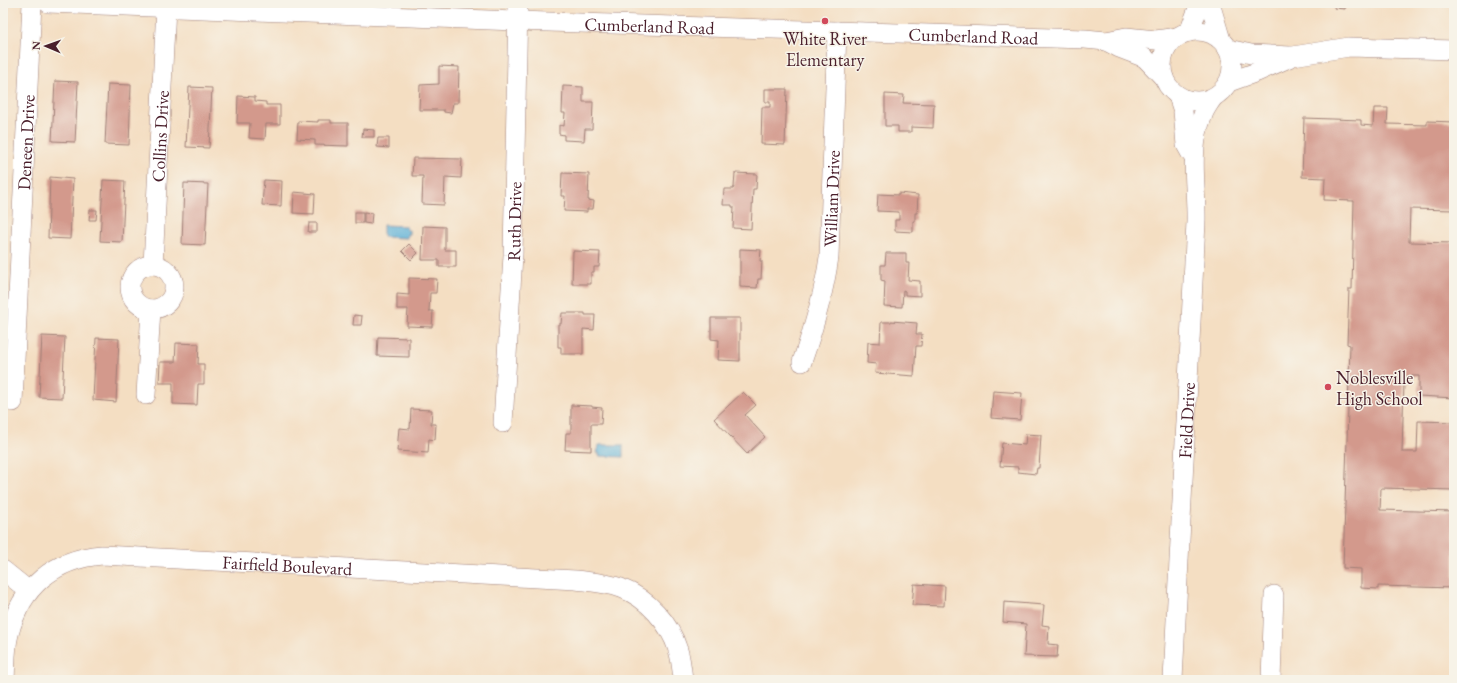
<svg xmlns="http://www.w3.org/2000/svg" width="1457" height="683" font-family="'EB Garamond',serif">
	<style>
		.water { fill: #5bb0d7; stroke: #526881 }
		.building { fill: #d3998c }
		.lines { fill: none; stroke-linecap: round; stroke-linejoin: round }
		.minor-casing { stroke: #9f7e76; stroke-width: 20 }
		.minor { stroke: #fff; stroke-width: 19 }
		.poi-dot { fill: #d1495b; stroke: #f7f3e8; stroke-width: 1.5 }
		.labels { text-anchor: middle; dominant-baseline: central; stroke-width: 3; stroke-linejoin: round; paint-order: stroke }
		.street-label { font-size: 18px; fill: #4a1f2b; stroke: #f7f3e8 }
		.poi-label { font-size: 18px; fill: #4a1f2b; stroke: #f7f3e8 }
	</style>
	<rect width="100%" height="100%" fill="#f7f3e8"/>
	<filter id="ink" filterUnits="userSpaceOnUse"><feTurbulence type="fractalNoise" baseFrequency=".025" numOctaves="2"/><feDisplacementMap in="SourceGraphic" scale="8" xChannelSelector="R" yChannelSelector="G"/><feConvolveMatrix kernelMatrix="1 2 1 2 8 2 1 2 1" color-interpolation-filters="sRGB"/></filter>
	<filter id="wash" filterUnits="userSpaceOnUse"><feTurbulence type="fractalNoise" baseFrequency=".012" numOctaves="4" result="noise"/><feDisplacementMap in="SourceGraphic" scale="16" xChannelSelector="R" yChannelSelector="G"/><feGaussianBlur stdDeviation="0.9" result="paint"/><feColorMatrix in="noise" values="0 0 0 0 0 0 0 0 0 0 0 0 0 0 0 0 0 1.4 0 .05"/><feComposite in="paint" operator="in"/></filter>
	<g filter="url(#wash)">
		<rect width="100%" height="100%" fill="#f4dec2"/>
		<g class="water">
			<polygon points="383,225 406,226 406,230 409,230 409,234 407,234 407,238 383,237"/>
			<polygon points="599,445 623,445 623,457 599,456 599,453 597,453"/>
		</g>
		<g id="blocks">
			<g class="building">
				<polygon points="1241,3 1276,3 1276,6 1241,4"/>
				<polygon points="1335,3 1346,3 1345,9 1334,8"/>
				<polygon points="439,66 459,67 458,103 453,103 451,113 444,112 444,110 419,110 420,85 439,84"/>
				<polygon points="55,81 78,82 75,142 52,141"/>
				<polygon points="108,84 131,85 129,145 105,144"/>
				<polygon points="563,86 583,87 583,102 593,102 592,129 585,129 584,141 564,140 564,135 559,134 559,125 564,126 565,113 562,113"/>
				<polygon points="189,87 212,88 209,148 186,147"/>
				<polygon points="765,89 787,89 785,145 761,144 762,107 770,107 770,102 765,102"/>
				<polygon points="885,94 904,95 903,103 934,104 933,128 911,127 911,132 898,132 898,126 885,126"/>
				<polygon points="238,96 255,97 255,101 266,102 266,105 280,105 280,124 266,124 265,139 249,138 250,123 237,123"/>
				<polygon points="1374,108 1388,108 1387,124 1427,125 1427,121 1454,122 1454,210 1410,209 1409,242 1454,243 1454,398 1419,396 1419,376 1408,376 1408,383 1404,383 1402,452 1417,452 1418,421 1454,422 1454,490 1381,488 1380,510 1454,512 1454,588 1378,586 1378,589 1361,588 1361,569 1343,568 1350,345 1347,344 1349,289 1352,289 1354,201 1324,200 1325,178 1302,177 1304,118 1361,120 1361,125 1373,126"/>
				<polygon points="318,120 331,120 331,123 348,123 348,146 315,145 315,140 297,139 298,121 318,122"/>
				<polygon points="363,129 374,130 374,137 362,137"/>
				<polygon points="378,138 389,138 389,148 377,147"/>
				<polygon points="413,158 462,159 461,178 445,177 444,205 422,204 423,176 412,176"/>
				<polygon points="562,173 589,174 588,200 594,201 593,209 587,209 587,212 564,211 565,196 561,196"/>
				<polygon points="735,173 757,174 756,189 753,189 751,229 733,228 734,207 732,207 732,205 723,205 724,189 733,189 734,187"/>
				<polygon points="50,177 73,179 70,239 48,238"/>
				<polygon points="103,180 125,181 122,242 100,241"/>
				<polygon points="264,180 282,181 281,206 262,205"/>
				<polygon points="184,183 208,184 205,245 182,244"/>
				<polygon points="294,192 315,194 314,214 293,213"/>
				<polygon points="899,193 918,195 917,213 915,213 915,221 913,221 913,232 895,231 895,220 899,220 899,212 877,211 878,194 899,195"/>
				<polygon points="90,210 97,210 96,220 89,220"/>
				<rect x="355" y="212" width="8" height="11"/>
				<polygon points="364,212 372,213 371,224 364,223"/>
				<polygon points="309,223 317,223 317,232 308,232"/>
				<polygon points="423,226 445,227 445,250 456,250 456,267 439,267 439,260 422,260"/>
				<polygon points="409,244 418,253 411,260 402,251"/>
				<polygon points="740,249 761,250 760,261 762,261 761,279 758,279 757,288 740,287"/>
				<polygon points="573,251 600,252 599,267 594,267 594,272 591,272 591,284 572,284"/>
				<polygon points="886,253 906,253 906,263 909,263 908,280 920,281 920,296 905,295 905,291 903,290 902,307 884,306 885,281 881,280 881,265 885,265"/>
				<polygon points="409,278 437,279 436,293 430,293 429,311 433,311 432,327 407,326 408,309 397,309 397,294 409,295"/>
				<polygon points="562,313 585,313 585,315 595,315 594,330 583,329 583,354 561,354 561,347 558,347 558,324 561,324"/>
				<polygon points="354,315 362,316 361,325 353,325"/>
				<polygon points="711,318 740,318 740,361 718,360 719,340 711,339"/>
				<polygon points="891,321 917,323 916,334 922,334 921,346 916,346 914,376 875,373 876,364 867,363 868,342 880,343 881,322 891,322"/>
				<polygon points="42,336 65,337 62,398 39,397"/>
				<polygon points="378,337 409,338 409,357 377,356"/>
				<polygon points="96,338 119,339 116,402 93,400"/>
				<polygon points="176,343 199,344 198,364 204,364 204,384 198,384 197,405 173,404 173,383 159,383 160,362 175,362"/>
				<polygon points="993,391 1022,393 1020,420 991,418"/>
				<polygon points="743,392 756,405 745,415 765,437 747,454 714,419"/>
				<polygon points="571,405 592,406 592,407 602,408 601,424 591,424 591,451 565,450 566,433 571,433"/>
				<polygon points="411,409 432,410 431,424 436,424 435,440 429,439 428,453 397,451 399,428 410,429"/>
				<polygon points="1026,434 1041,435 1039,468 1037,468 1036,474 1018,472 1018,467 1000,466 1002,443 1025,445"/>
				<polygon points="914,584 945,586 944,606 912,605"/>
				<polygon points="1004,602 1044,605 1042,625 1049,626 1048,644 1058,645 1057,657 1024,656 1026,624 1003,622"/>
			</g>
		</g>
	</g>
	<g filter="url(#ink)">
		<use href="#blocks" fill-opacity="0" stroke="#9f7e76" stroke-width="1"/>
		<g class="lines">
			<g class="minor-casing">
				<g id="minor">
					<path id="s1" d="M48,3L517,21L1085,39L1106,41L1126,37L1156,40L1178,37"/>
					<polyline points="1210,3 1221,40"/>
					<circle cx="1197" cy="66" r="35"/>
					<polyline points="1189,32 1200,3"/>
					<polyline points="1106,41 1119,48 1145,58 1164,78"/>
					<polyline points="1228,49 1251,54 1290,56"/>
					<polyline points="1229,82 1257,72 1293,56 1349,47 1454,50"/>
					<polyline points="1178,96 1183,111 1186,145 1191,154"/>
					<circle cx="152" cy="287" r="22"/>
					<path id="s2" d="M153,265L166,7"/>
					<path id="s3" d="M802,362C814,327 824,294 829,257L837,31"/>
					<polyline points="146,395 151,309"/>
					<path id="s4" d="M13,402L32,3"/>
					<path id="s5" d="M503,423L513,255L518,3"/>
					<polyline points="3,570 29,591"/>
					<path id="s6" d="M5,680C6,665 5,649 9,634C21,587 54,559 102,555L576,580C591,582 607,583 621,588C647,598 670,623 678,650C681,659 682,670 683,680"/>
					<path id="s7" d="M1173,680L1196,222C1197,187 1188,148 1203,115C1205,109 1209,104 1212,99"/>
					<polyline points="1271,680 1274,595"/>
				</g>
			</g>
			<use href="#minor" class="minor"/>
		</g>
	</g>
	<g class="poi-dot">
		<circle cx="825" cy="21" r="4"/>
		<circle cx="1328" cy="387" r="4"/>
	</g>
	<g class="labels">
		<g class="street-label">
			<text stroke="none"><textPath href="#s1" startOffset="602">Cumberland Road</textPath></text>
			<text stroke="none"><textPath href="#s1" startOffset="926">Cumberland Road</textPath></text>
			<text stroke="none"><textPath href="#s2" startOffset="129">Collins Drive</textPath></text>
			<text stroke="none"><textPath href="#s4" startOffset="260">Deneen Drive</textPath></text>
			<text stroke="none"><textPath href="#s3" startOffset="167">William Drive</textPath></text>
			<text stroke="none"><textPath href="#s5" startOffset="202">Ruth Drive</textPath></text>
			<text stroke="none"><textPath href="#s7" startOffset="260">Field Drive</textPath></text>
			<text stroke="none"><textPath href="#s6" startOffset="363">Fairfield Boulevard</textPath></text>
		</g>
		<g class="poi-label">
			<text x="825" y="38">White River<tspan x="825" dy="21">Elementary</tspan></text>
			<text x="1336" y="377" text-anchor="start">Noblesville<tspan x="1336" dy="21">High School</tspan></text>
		</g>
	</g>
	<rect width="1457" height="683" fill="none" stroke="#f7f3e8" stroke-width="16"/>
	<g transform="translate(46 46) rotate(272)" stroke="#f7f3e8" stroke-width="3" paint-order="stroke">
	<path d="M0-3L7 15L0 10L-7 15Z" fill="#4a1f2b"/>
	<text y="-6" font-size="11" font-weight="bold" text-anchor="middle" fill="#4a1f2b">N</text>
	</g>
</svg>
